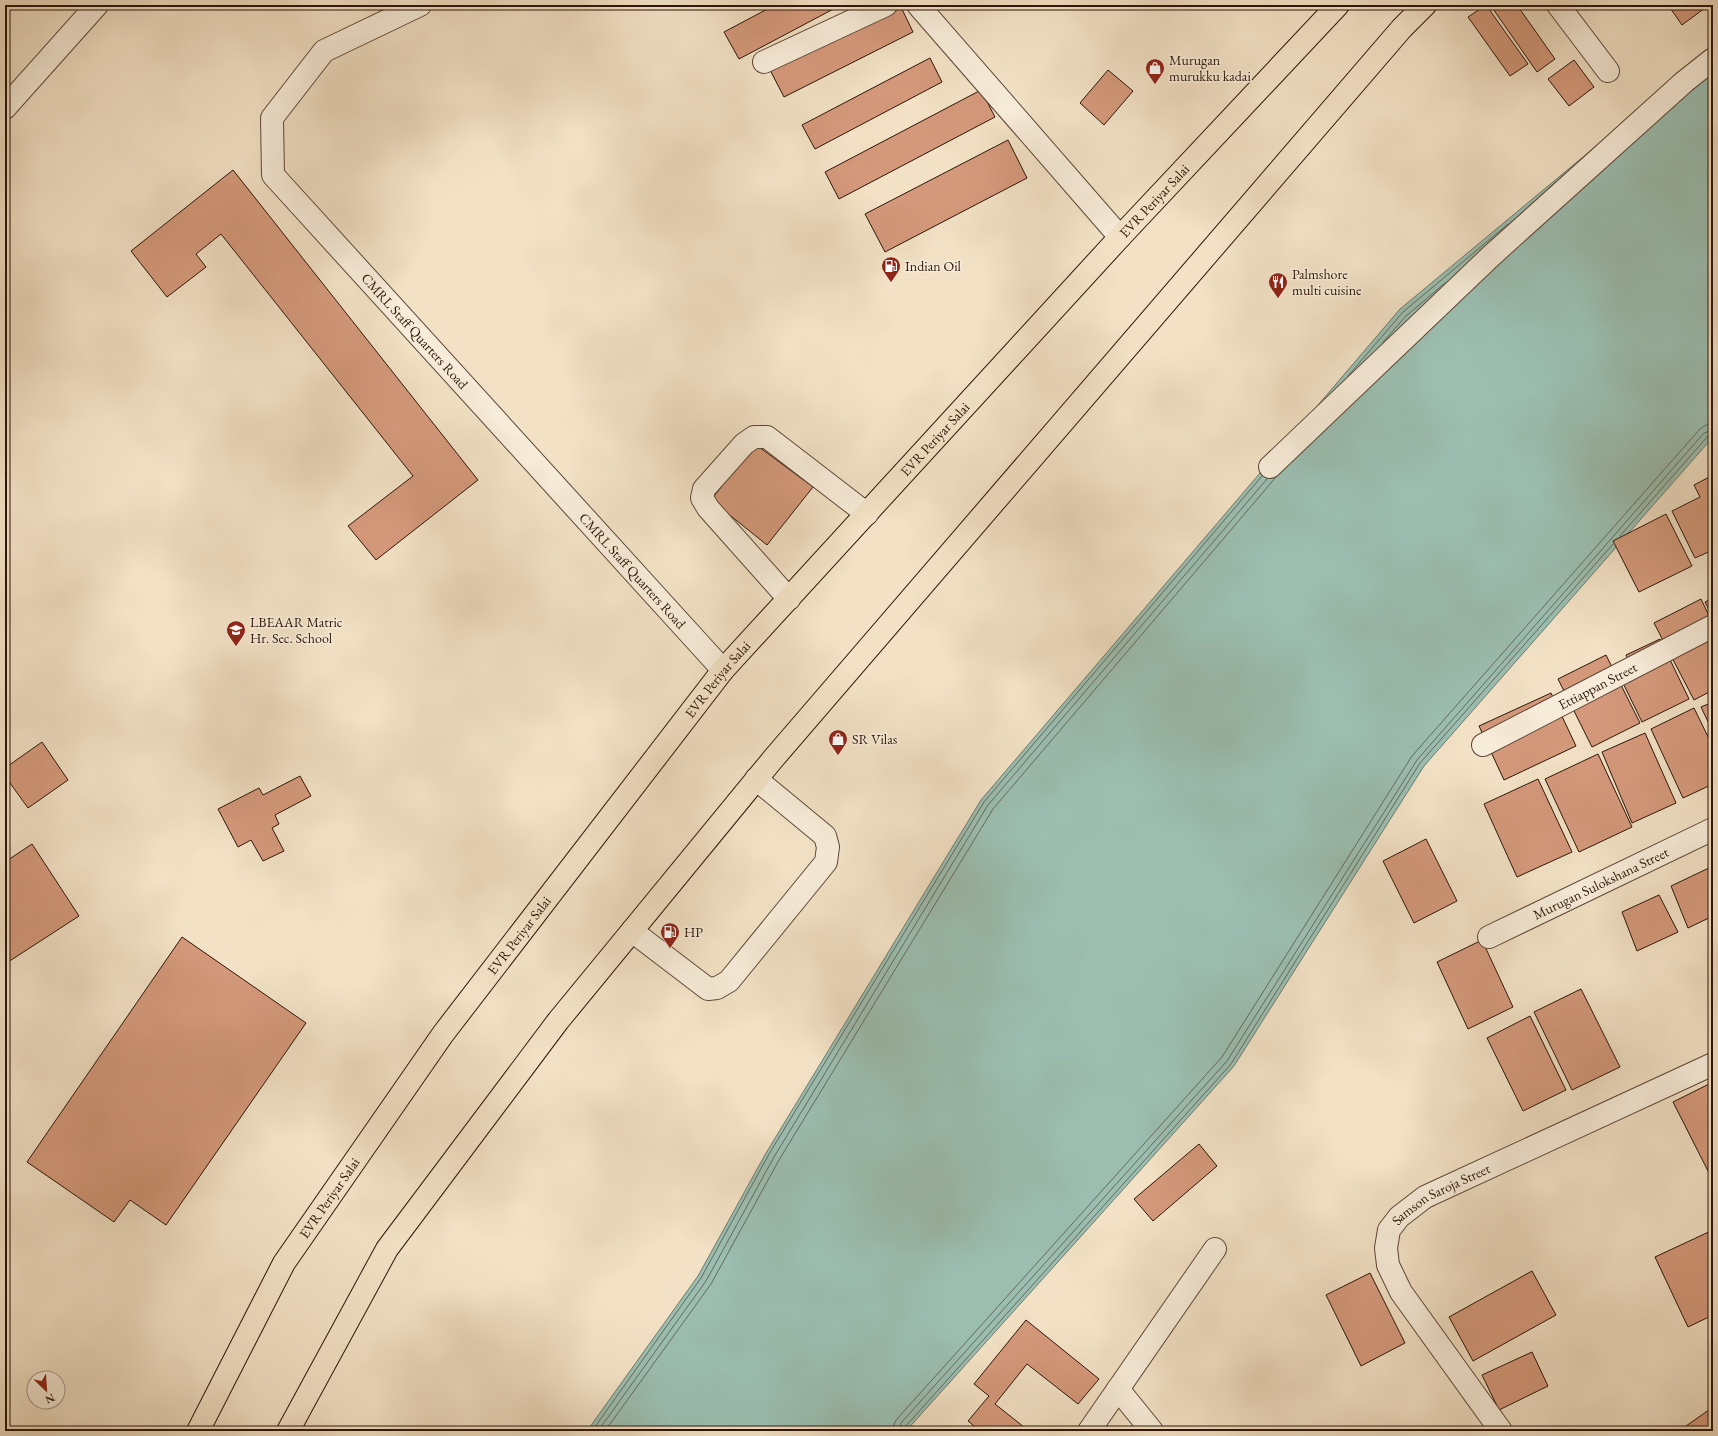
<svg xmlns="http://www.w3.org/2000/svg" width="1718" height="1436" font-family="'EB Garamond',serif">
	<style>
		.water { fill: #9bbeb1; stroke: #6f7a6d }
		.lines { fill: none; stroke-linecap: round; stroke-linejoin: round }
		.shore { stroke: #64695c; stroke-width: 1 }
		.building { fill: #d4997b; stroke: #2d1408 }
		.minor-casing { stroke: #5e4737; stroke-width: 24 }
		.major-casing { stroke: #2d1408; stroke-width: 24 }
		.minor { stroke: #f7ecd9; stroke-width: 22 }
		.major { stroke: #f2e1c5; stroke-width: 22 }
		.labels { text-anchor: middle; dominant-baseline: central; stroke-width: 3; stroke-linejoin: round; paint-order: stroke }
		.poi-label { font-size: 14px; fill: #2d1408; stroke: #f7ecd9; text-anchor: start }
		.street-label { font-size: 14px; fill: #2d1408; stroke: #f7ecd9 }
	</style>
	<rect width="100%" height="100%" fill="#f2e1c5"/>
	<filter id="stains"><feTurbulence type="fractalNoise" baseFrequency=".005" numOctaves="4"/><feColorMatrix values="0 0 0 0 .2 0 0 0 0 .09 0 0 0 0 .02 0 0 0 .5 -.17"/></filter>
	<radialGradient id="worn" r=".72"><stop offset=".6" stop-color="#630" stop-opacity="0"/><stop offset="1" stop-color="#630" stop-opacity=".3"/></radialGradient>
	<polygon class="water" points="1713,49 1713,437 1424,766 1234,1066 906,1431 587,1431 698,1276 766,1153 981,800 1400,309"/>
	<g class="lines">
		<g class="shore">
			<polyline points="1383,342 1406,316 1445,283"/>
			<polyline points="1348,376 1403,312 1508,224"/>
			<polyline points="1620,536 1708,436 1713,435"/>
			<polyline points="592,1431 701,1278 769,1154 984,802 1262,476"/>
			<polyline points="598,1431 706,1281 774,1157 988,805 1267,479"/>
			<polyline points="605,1431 711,1284 779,1160 993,809 1276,477"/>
			<polyline points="893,1431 894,1424 897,1419 1222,1057 1412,756 1700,429 1706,425 1713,424"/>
			<polyline points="899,1431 901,1423 1227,1061 1417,760 1704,433 1713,430"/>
			<polyline points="904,1431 905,1427 1231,1064 1420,763 1613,544"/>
		</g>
	</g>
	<g class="building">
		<polygon points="775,5 841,5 739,59 724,32"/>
		<polygon points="894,5 900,5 913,32 784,97 769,68"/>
		<polygon points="1486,5 1528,64 1510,76 1468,17"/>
		<polygon points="1492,5 1517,5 1555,59 1537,72 1491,6"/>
		<polygon points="1668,5 1709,5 1682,25"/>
		<polygon points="930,58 942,82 815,149 802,125"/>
		<polygon points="1574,60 1594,87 1569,106 1548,79"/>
		<polygon points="1108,70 1133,91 1104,125 1080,103"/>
		<polygon points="981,90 995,117 839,199 825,172"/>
		<polygon points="1008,140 1027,178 885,252 865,214"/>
		<polygon points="233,170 478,480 376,560 348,526 413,476 221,234 196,254 206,267 167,297 131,251"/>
		<polygon points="755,444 813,487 767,545 711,500"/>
		<polygon points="1713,475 1713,550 1695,558 1672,511 1700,497 1694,485"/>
		<polygon points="1666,514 1692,566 1639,592 1613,541"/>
		<polygon points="1713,598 1713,618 1705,602"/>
		<polygon points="1701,599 1713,624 1713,690 1694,700 1654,623"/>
		<polygon points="1660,639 1689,699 1642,722 1621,679 1635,673 1626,655"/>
		<polygon points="1606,655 1640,723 1592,747 1558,679"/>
		<polygon points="1551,693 1576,746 1504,780 1479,726"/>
		<polygon points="1713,702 1713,732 1701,707"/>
		<polygon points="1694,708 1713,747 1713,784 1683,798 1651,729"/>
		<polygon points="1645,733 1676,803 1632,823 1602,752"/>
		<polygon points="42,742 68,780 28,808 5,776 5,768"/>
		<polygon points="1598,754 1632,827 1579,852 1545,779"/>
		<polygon points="300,776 311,796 275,815 279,824 272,828 284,851 263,861 251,840 238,847 218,809 259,788 263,795"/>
		<polygon points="1538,779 1572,852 1517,877 1484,804"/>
		<polygon points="1426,839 1457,901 1414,923 1383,861"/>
		<polygon points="32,844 79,916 5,964 5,862"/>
		<polygon points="1711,867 1713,872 1713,916 1688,928 1671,886"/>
		<polygon points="1659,895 1678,932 1637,951 1622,912"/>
		<polygon points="182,937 306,1023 166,1225 130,1200 114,1222 27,1162"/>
		<polygon points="1482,940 1513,1007 1468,1029 1437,962"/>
		<polygon points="1581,989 1620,1067 1572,1090 1534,1012"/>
		<polygon points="1530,1016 1566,1090 1523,1111 1487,1038"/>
		<polygon points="1713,1082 1713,1168 1708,1171 1673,1102"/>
		<polygon points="1199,1144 1217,1166 1153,1221 1134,1199"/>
		<polygon points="1713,1230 1713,1315 1688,1327 1655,1257"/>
		<polygon points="1532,1271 1556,1315 1473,1361 1449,1317"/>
		<polygon points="1370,1273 1405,1343 1361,1366 1326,1295"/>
		<polygon points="1026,1320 1099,1379 1078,1404 1027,1364 995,1404 1029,1431 980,1431 968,1421 989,1396 974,1384"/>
		<polygon points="1532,1352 1548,1386 1499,1410 1482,1375"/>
		<polygon points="1713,1407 1713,1431 1679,1431"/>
	</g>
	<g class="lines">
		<g class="minor-casing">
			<g id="minor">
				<path id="s1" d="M420,5L324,51L272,118L273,175L723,670"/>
				<polyline points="918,5 1120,237"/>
				<polyline points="1558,5 1608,71"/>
				<polyline points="764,62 886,5"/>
				<polyline points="5,108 97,5"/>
				<polyline points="1270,467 1491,256 1684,82 1713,59"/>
				<polyline points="789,599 708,508 702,498 704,489 744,444 754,437 767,437 867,514"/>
				<path id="s2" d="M1483,745L1713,626"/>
				<polyline points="632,931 708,989 717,988 729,981 826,862 828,847 825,836 756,779"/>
				<path id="s3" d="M1489,937L1713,829"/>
				<polyline points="1118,1389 1152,1431"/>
				<polyline points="1089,1431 1215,1249"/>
				<path id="s4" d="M1501,1431L1401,1292L1388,1265L1386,1248L1389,1230L1399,1217L1425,1197L1713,1064"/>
			</g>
		</g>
		<g class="major-casing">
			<g id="major">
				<path id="s5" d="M198,1431L284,1263L443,1034L723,670L1120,237L1338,5"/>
				<polyline points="288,1431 387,1249 558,1021 773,759 1402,28 1425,5"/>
			</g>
		</g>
		<use href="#minor" class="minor"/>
		<use href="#major" class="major"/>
	</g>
	<defs>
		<g id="shop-pin" transform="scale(1)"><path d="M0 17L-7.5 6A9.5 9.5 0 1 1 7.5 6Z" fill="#8f2418" stroke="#f7ecd9"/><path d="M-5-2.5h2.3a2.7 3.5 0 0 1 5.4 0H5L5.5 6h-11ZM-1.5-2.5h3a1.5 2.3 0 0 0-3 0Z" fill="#fff"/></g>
		<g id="fuel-pin" transform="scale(1)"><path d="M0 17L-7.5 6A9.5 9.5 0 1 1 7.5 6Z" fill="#8f2418" stroke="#f7ecd9"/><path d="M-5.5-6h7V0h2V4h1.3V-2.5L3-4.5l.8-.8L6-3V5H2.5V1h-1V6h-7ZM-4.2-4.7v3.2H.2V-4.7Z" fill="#fff"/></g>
		<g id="restaurant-pin" transform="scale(1)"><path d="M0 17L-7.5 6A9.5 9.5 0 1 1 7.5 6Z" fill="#8f2418" stroke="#f7ecd9"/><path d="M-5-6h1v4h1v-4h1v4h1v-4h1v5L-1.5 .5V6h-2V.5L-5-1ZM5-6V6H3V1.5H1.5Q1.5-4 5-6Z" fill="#fff"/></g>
		<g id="school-pin" transform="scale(1)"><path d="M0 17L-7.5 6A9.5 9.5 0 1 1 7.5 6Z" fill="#8f2418" stroke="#f7ecd9"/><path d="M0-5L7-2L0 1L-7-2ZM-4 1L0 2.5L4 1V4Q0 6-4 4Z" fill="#fff"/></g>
	</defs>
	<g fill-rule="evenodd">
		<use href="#shop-pin" x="1155" y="68"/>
		<use href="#fuel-pin" x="891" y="266"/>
		<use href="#restaurant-pin" x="1278" y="282"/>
		<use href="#school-pin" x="236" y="630"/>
		<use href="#shop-pin" x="838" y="739"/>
		<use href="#fuel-pin" x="670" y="932"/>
	</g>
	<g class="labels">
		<g class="poi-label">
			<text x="1169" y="60">Murugan<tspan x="1169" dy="16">murukku kadai</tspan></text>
			<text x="905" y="266">Indian Oil</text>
			<text x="1292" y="274">Palmshore<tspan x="1292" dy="16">multi cuisine</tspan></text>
			<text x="250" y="622">LBEAAR Matric<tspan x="250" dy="16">Hr. Sec. School</tspan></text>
			<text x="852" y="739">SR Vilas</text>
			<text x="684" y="932">HP</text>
		</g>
		<g class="street-label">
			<text stroke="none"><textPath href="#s5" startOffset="1564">EVR Periyar Salai</textPath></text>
			<text stroke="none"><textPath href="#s1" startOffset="459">CMRL Staff Quarters Road</textPath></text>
			<text stroke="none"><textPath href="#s5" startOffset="1240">EVR Periyar Salai</textPath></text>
			<text stroke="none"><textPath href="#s1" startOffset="783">CMRL Staff Quarters Road</textPath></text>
			<text stroke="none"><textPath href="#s5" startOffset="916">EVR Periyar Salai</textPath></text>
			<text stroke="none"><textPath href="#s2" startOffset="129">Ettiappan Street</textPath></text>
			<text stroke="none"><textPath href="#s3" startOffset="124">Murugan Sulokshana Street</textPath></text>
			<text stroke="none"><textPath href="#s5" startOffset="592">EVR Periyar Salai</textPath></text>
			<text stroke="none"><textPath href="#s4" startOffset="301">Samson Saroja Street</textPath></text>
			<text stroke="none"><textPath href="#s5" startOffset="268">EVR Periyar Salai</textPath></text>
		</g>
	</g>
	<rect width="1718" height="1436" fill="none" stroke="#f2e1c5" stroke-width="20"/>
	<rect x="6" y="6" width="1706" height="1424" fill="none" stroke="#2d1408" stroke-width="2"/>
	<rect x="10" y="10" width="1698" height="1416" fill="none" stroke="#2d1408"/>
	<g transform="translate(46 1390) rotate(155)"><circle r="19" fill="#f7ecd9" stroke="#a69685"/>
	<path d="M0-3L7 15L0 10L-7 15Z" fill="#8f2418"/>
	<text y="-6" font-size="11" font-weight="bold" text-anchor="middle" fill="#2d1408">N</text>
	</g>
	<rect width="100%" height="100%" filter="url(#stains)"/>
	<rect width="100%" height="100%" fill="url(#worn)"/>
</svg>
